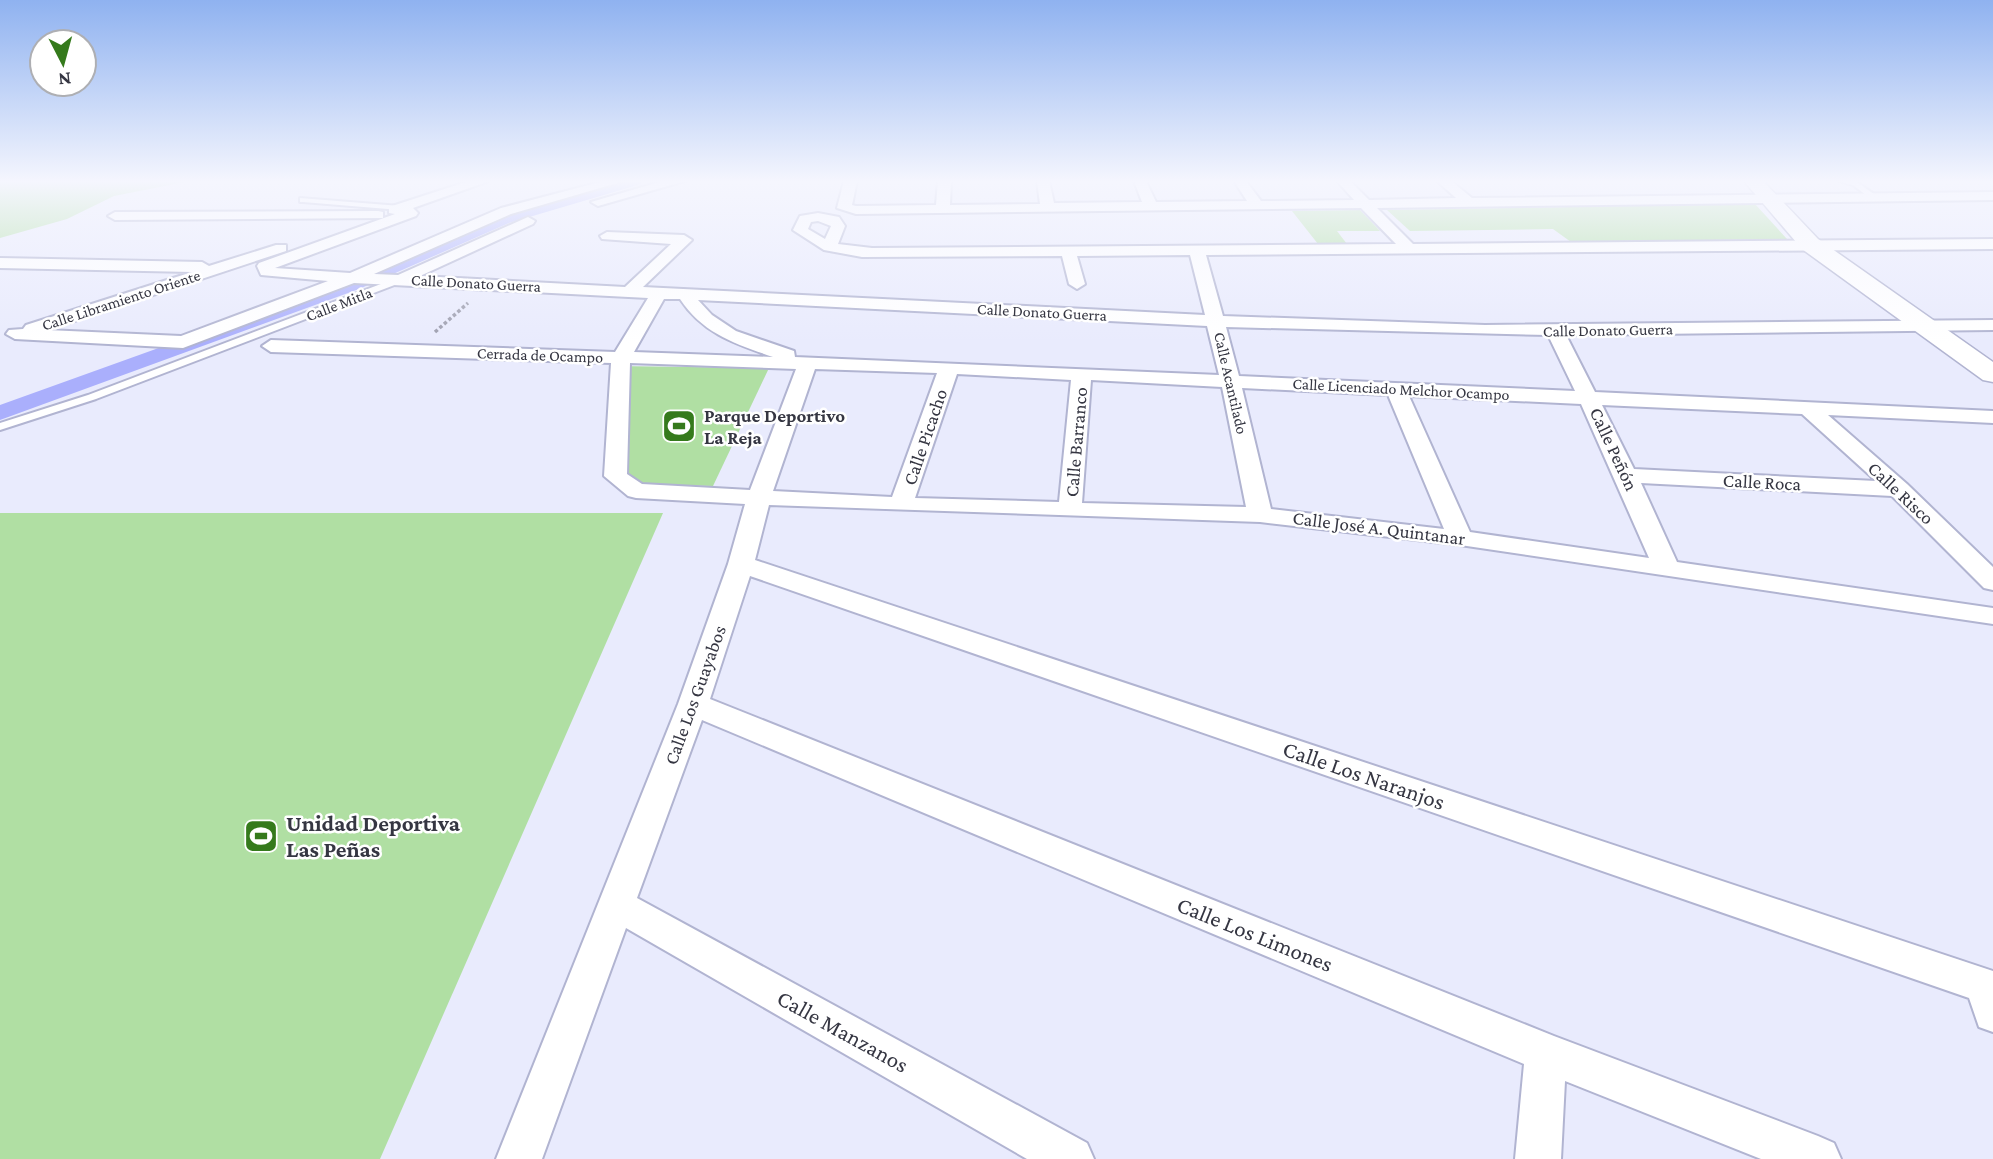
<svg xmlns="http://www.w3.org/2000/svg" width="1993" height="1159" font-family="'Crimson Pro',serif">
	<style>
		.green { fill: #b0dfa3 }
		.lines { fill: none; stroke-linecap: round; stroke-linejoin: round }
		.canal { fill: #aaaffc; fill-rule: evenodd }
		.lane-casing { stroke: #b1b4d1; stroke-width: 4 }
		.street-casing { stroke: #b1b4d1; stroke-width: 4 }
		.secondary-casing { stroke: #b1b4d1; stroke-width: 3 }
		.path { stroke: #9d9eae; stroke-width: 3.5; stroke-dasharray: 3.5 2.5; stroke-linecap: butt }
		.lane { fill: #fff; fill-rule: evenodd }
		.street { fill: #fff; fill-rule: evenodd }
		.secondary { fill: #fff; fill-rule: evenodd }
		.labels { text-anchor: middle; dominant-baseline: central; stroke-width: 5; stroke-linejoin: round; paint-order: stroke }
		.far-street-label { font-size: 16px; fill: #353642; stroke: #fff }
		.poi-label { font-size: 19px; font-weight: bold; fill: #353642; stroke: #fff; text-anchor: start }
		.street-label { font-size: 19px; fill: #353642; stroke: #fff }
		.near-street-label { font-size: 23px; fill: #353642; stroke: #fff }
		.near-poi-label { font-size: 23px; font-weight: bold; fill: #353642; stroke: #fff; text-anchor: start }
	</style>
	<rect width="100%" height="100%" fill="#e9ebfd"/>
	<g class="green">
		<polygon points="0,181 190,181 114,196 67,219 0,238"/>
		<polygon points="1755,204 1787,239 1571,242 1553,229 1410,231 1387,210"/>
		<polygon points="1360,210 1380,231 1337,231 1347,244 1318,244 1292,211"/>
		<polygon points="614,366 769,368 713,486 619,484"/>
		<polygon points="0,513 663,513 380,1159 0,1159"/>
	</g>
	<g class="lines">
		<polygon class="canal" points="618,181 643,181 641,184 509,223 359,289 0,420 0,405 345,281 497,215"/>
		<g class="lane-casing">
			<g id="lane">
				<polygon points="1839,181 1857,182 1878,197 1871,199 1853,185"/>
				<polygon points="300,198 400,206 404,208 400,210 303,202 300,202"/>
				<polygon points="402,276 406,279 405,281 96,399 0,430 0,423 88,395"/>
			</g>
		</g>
		<g class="street-casing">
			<g id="street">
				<path d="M469,181H489L413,208L418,213L416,216L275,268L350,273L501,208L604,181H624L511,214L374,274L398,275L528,217L535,221L533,224L420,276L625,287L671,244L602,239L600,236L607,232L684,235L692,240L643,287L1205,315L1190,255L1077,256L1085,284L1077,289L1069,284L1062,256L862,257L824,250L793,230L800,216L818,213L839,217L845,226L838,244L872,248L1396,244L1361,208L856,214L837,208L844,181H857L852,205L856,206L936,205L938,181H951L950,205L1040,204L1037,181H1049L1054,203L1142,202L1134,181H1146L1156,202L1247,201L1234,181H1246L1261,201L1354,200L1337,181H1350L1369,200L1456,198L1437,181H1451L1472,198L1993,192V200L1377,208L1413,244L1993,239V249L1206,255L1223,316L1485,325L1993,320V330L1566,335L1595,392L1993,411V423L1828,415L1907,484L1993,567V590L1984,588L1892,496L1641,483L1677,562L1993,608V624L1460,545L1260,522L769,505L755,560L1993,971V1032L1979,1027L1969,998L750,576L710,699L1554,1036L1818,1136L1834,1143L1841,1159H1761L1565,1081L1561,1159H1515L1524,1064L702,720L637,898L1087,1143L1094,1159H1027L626,928L542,1159H496L678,704L728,564L745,504L636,498L628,496L604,476L611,363L271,352L262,346L271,340L615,352L648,298L354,283L183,348L15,339L6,334L9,330L23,329L26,325L192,272L0,268V258L202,262L209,266L276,245H286V251L47,330L181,336L328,281L261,275L257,266L259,263L395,214L389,213V207ZM818,221L831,226L825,239L808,229L811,222ZM664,299H680C703,334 736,344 773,357L634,352ZM698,300L1207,326L1219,375L795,357L794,351L736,331L712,315ZM1226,327L1548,335L1575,391L1239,376ZM630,363L796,369L750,490L642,484L627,474ZM815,369L937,373L892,497L773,491ZM957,374L1071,380L1059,502L915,498ZM1091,380L1222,387L1246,507L1082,503ZM1242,388L1388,395L1444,529L1271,509ZM1409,396L1581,404L1649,558L1470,532ZM1602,405L1802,414L1876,481L1634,469Z"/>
				<polygon points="663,181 685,181 598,206 591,202"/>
				<polygon points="378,211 383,212 383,218 115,220 108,216 115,212"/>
			</g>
		</g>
		<g class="secondary-casing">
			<polygon id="secondary" points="1744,181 1763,181 1818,239 1993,362 1993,382 1983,380 1802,249"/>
		</g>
		<polyline class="path" points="435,332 468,303"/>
		<use href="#lane" class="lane"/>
		<use href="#street" class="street"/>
		<use href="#secondary" class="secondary"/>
	</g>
	<linearGradient id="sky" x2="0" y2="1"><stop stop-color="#8fb2f0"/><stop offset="0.53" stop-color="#f5f6fe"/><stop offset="1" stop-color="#f5f6fe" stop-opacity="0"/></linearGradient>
	<rect width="1993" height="343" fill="url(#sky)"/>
	<defs>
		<g id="stadium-square" transform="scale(1.75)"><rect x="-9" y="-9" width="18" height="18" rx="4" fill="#357a1c" stroke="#fff"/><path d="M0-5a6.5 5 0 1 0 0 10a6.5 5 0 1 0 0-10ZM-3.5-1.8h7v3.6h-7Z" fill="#fff"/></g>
	</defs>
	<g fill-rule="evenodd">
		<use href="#stadium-square" x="679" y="426"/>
		<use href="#stadium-square" x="261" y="836"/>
	</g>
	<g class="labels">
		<g class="far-street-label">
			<text transform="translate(476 283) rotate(3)">Calle Donato Guerra</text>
			<text transform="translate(121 300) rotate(-18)">Calle Libramiento Oriente</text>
			<text transform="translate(339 304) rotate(-21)">Calle Mitla</text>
			<text transform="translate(1042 312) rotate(3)">Calle Donato Guerra</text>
			<text transform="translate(1608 330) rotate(-1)">Calle Donato Guerra</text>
			<text transform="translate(540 355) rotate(2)">Cerrada de Ocampo</text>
			<text transform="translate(1231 383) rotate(77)">Calle Acantilado</text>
			<text transform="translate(1401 389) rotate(3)">Calle Licenciado Melchor Ocampo</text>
		</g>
		<g class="poi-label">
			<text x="704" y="415">Parque Deportivo<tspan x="704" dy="22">La Reja</tspan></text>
		</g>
		<g class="street-label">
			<text transform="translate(925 437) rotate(-71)">Calle Picacho</text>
			<text transform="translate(1076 442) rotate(-85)">Calle Barranco</text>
			<text transform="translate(1614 449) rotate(65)">Calle Peñón</text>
			<text transform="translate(1762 482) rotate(3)">Calle Roca</text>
			<text transform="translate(1901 493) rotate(43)">Calle Risco</text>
			<text transform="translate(1379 528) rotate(7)">Calle José A. Quintanar</text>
			<text transform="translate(695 695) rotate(-70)">Calle Los Guayabos</text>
		</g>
		<g class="near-street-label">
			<text transform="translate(1364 775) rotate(19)">Calle Los Naranjos</text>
			<text transform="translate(1255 934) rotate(22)">Calle Los Limones</text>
			<text transform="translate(843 1031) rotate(29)">Calle Manzanos</text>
		</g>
		<g class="near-poi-label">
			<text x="286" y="823">Unidad Deportiva<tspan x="286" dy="26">Las Peñas</tspan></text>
		</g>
	</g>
	<g transform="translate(63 63) rotate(174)"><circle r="33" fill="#ffffff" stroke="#aeafb3" stroke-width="2"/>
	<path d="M0-5L12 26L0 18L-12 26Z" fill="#357a1c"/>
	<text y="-10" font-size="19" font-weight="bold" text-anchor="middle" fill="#353642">N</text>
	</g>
</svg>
